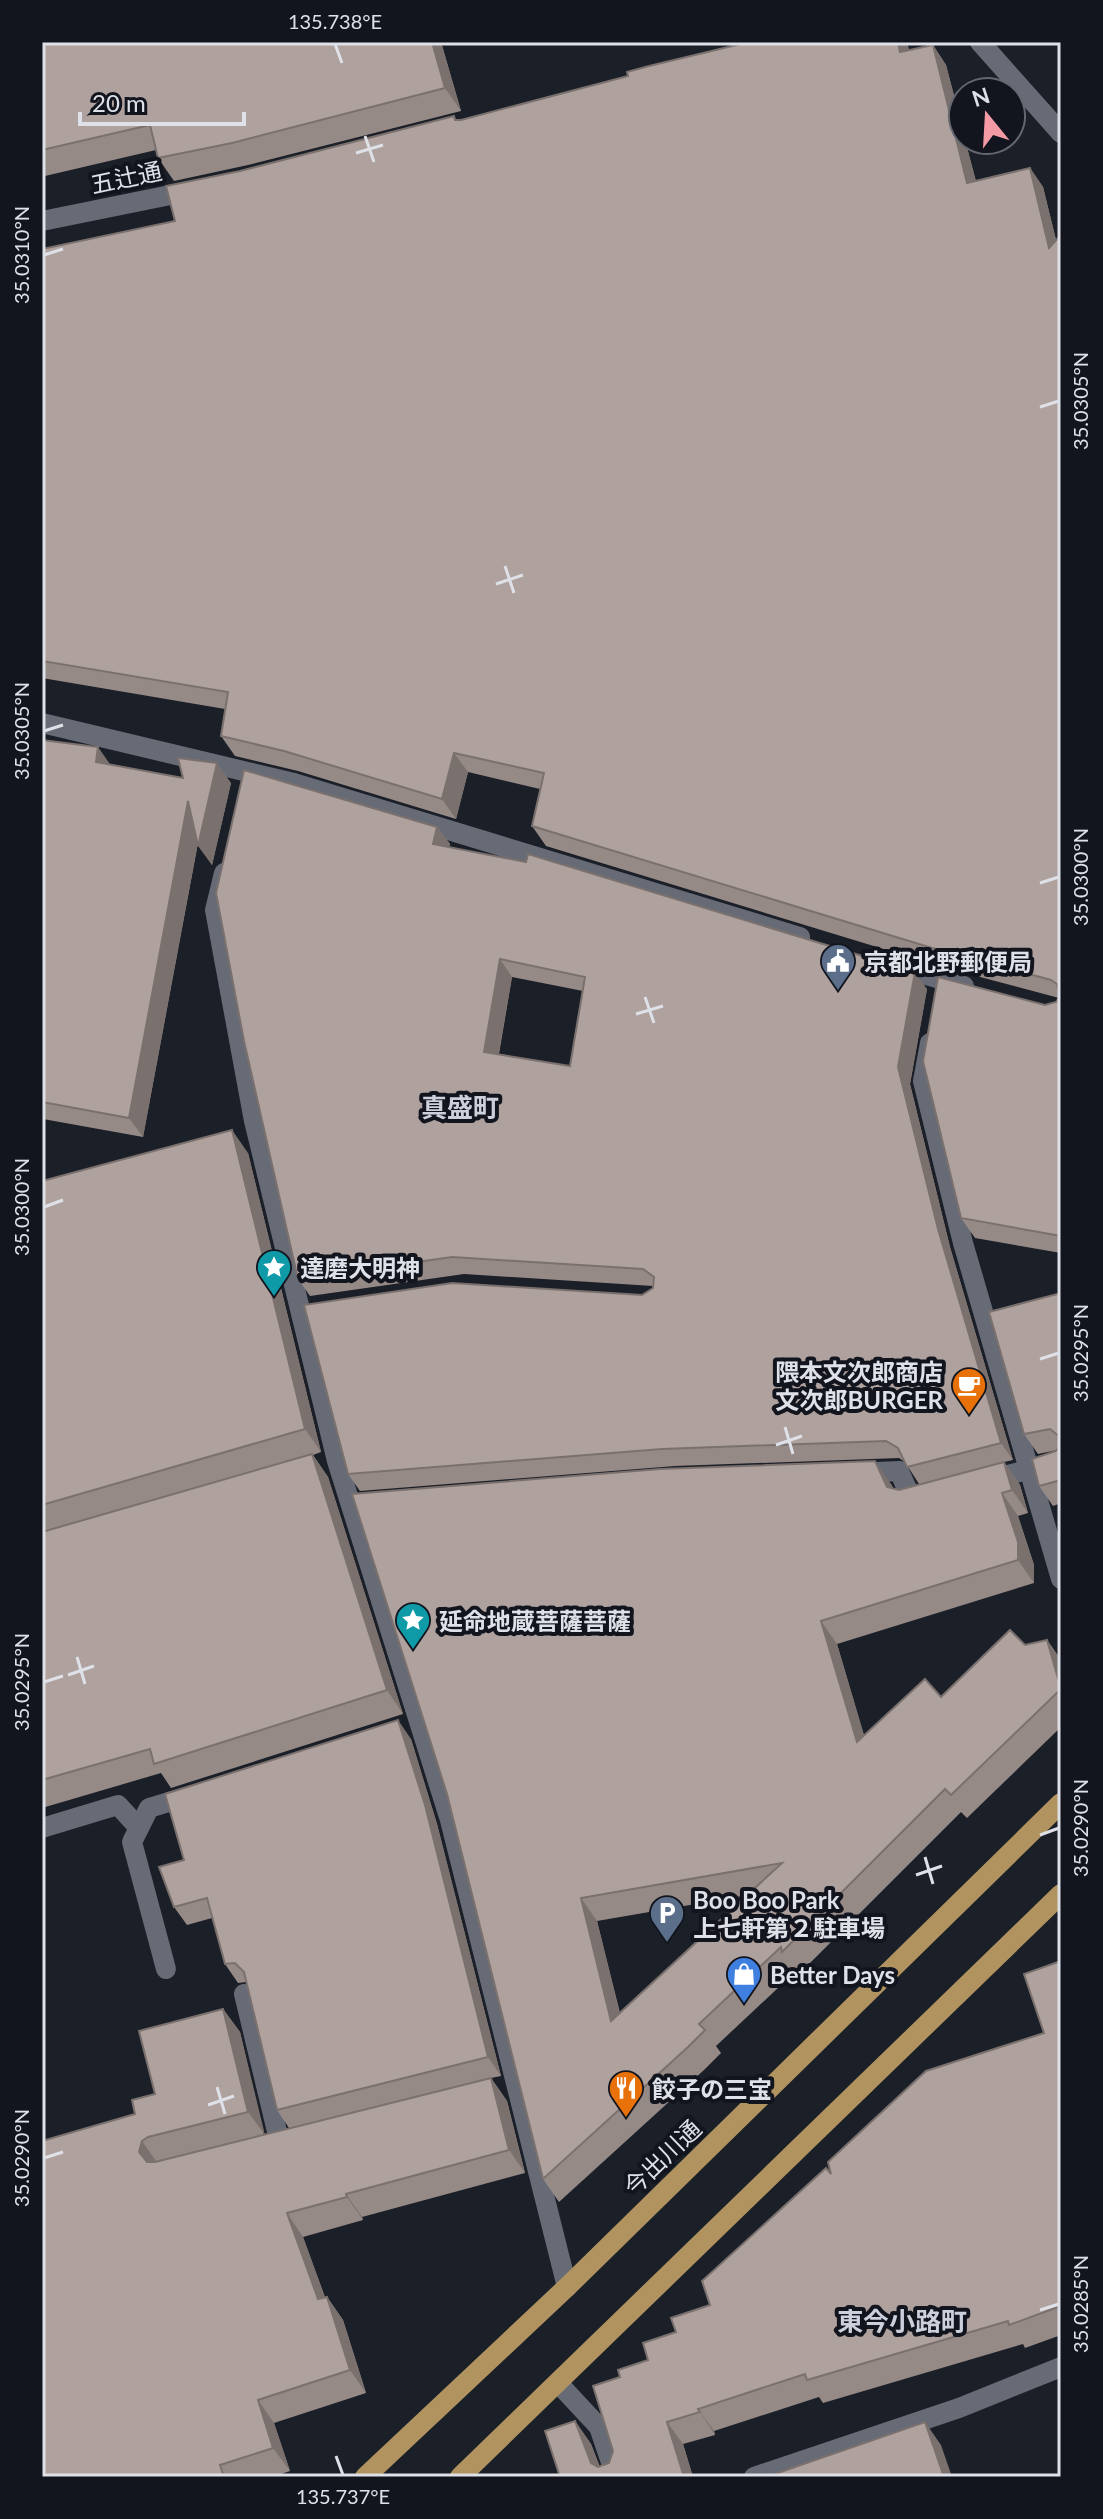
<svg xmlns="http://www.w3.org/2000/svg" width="1103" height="2519" font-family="Lato,'Noto Sans JP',sans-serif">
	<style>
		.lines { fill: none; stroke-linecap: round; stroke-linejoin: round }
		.minor { stroke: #676b76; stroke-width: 20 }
		.major { stroke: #b0935f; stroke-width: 20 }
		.wall { fill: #968a87; fill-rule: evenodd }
		.shaded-wall { fill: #7a716e }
		.building { fill: #afa19d; stroke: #7a716e; stroke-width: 2; fill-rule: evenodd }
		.ticks { fill: none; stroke: #dfe1e8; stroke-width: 3 }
		.labels { text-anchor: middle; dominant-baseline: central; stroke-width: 8; stroke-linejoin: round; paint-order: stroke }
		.street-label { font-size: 24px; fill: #dfe1e8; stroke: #12151e }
		.poi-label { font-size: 24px; font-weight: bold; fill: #dfe1e8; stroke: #12151e; text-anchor: start }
		.neighbourhood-label { font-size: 26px; font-weight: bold; fill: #cbd0dc; stroke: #12151e }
		.neatline { fill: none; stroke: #dfe1e8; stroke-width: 3 }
		.ticks-label { font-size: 20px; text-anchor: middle; fill: #dfe1e8 }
	</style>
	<rect width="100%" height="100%" fill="#1b1f28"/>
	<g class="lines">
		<g class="minor">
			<polyline points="980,42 1061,133"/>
			<polyline points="42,221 195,190"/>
			<polyline points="42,723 294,783 800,937"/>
			<polyline points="224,873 215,910 254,1121 337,1461 450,1820 567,2287"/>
			<polyline points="891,965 964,986"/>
			<polyline points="930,1043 923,1081 963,1243 1061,1579"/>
			<polyline points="854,1473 899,1471 912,1500 923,1497"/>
			<polyline points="989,1480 1061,1461"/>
			<polyline points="42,1828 118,1805 139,1828"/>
			<polyline points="166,1969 132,1842 149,1808 192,1795"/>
			<polyline points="244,1994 280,2144"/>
			<polyline points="558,2383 599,2427 616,2477"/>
			<polyline points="754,2477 959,2408 1061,2367"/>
		</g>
		<g class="major">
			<polyline points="365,2477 567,2287 1061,1803"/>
			<polyline points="460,2477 1061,1894"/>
		</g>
	</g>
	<g class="wall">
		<polygon points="42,42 441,42 461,111 248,165 174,181 158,158 156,150 45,176 42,171"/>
		<polygon points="749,42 907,42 909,50 933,45 946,65 963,130 963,140 965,140 976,181 1030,168 1043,187 1056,240 1061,235 1061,1253 975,1238 961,1218 1045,1005 1056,1002 1059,998 946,968 546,846 532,826 540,789 468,772 456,819 298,771 235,756 221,736 225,709 42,678 42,245 43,249 175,221 240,171 454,116 456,120 461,120 628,76"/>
		<polygon points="42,740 110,764 183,778 231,783 212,865 198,843 143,1137 43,1119 42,1118"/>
		<path d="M437,827L450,844L449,847L927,989L910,1084L950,1247L1013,1460L1004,1462L1020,1485L1028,1513L1018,1516L1034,1565V1583L837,1644L864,1736L941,1697L1025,1645L1047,1640L1061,1660V1727L967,1818L961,1812L798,1975L796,1971L716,2046L721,2053L704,2070L559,2202L543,2179L447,1794L891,1484L893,1488L899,1490L919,1484L905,1462L899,1458L675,1466L360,1491L348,1474L653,1288V1286L464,1274L310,1296L298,1279ZM512,977L583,991L570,1066L499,1054ZM748,1895L620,2013L597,1921Z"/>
		<polygon points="248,1153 321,1452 313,1455 328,1477 403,1714 171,1788 161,1773 42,1808 42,1181"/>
		<polygon points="1061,1293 1061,1503 1053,1506 1039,1486 1057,1450 1038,1454 1024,1434"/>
		<polygon points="411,1739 437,1824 501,2076 491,2078 507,2101 525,2173 362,2217 363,2220 303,2237 325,2297 327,2297 343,2320 366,2393 274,2423 290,2471 272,2477 42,2477 135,2114 155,2094 223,2009 240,2032 264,2135 289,2128 277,2110 246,1982 238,1983 225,1964 212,1918 187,1925 174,1907 184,1860"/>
		<polygon points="1061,1961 1061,2335 1025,2348 1023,2344 823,2403 819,2397 714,2431 715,2435 683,2444 693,2477 560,2477 545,2431 575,2421 591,2444 600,2467 609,2463 613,2451 593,2386 620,2377 618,2370 648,2360 643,2343 676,2332 671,2318 710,2305 702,2281 826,2168 831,2174 828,2162 926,2071 1044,2033 1024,1974"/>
	</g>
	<g class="shaded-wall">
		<polygon points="432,42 441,42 461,111 445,88"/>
		<polygon points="898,42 907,42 914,72 900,52"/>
		<polygon points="933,45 946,65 963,130 963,140 965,140 981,202 967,183"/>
		<polygon points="1030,168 1043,187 1061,260 1049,248"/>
		<polygon points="98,747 112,767 96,762"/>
		<polygon points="454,753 468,772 456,819 442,799"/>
		<polygon points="217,763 231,783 212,865 198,846"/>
		<polygon points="188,801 202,821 143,1137 129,1118"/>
		<polygon points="437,827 450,844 445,861 433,844"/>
		<polygon points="500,959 512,977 496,1069 484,1052"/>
		<polygon points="915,972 927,989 910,1084 950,1247 1013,1460 1001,1443 938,1229 898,1067"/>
		<polygon points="232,1130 248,1153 321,1452 305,1429"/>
		<polygon points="312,1454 328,1477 403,1714 387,1690"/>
		<polygon points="875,1461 891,1484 903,1510 887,1487"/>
		<polygon points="1004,1462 1020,1485 1028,1513 1012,1490"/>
		<polygon points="1002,1493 1018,1516 1034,1565 1034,1583 1018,1560"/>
		<polygon points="821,1621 837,1644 873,1765 857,1742"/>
		<polygon points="1047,1640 1061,1660 1061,1687"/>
		<polygon points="398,1720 411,1739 437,1824 501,2076 488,2057"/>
		<polygon points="581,1898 597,1921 627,2044 611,2021"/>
		<polygon points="223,2009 240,2032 265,2135 248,2112"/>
		<polygon points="491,2078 507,2101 525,2173 509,2150"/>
		<polygon points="142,2141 158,2164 155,2175 139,2152"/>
		<polygon points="346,2194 362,2217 363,2220 347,2197"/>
		<polygon points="287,2213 303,2237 334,2323 318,2299"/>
		<polygon points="327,2297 343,2320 366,2393 350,2370"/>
		<polygon points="258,2400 274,2423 290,2471 273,2448"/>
		<polygon points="698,2409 714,2431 715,2435 700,2412"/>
		<polygon points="575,2421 591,2444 603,2477 591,2463"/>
		<polygon points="667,2422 683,2444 693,2477 684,2477"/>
		<polygon points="925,2422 941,2445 952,2477 944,2477"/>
	</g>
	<g class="building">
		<polygon points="42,42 432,42 445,88 232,143 158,158 150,125 42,150"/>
		<polygon points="749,42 898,42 900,52 933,45 967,183 1030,168 1049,248 1061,235 1061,1236 961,1218 923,1061 938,977 1045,1005 1056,1002 1060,996 1057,984 1051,980 932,948 532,826 544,773 454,753 442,799 284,751 221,736 228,692 42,661 42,249 175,221 166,186 240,171 454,116 455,120 461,120 628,76 627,72 649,66"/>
		<polygon points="42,740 98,747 96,762 183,778 178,758 217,763 198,846 188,801 129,1118 42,1102"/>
		<path d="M244,770L437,827L433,844L526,862L528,854L915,972L898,1067L938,1229L1001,1443L907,1467L898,1448L886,1441L662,1449L348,1474L304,1305L452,1283L642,1295L653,1288L654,1277L643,1269L452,1257L298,1279L244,1041L216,893ZM500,959L585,977L570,1066L484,1052Z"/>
		<polygon points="232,1130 305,1429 42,1505 42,1181"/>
		<polygon points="1061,1293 1061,1480 1039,1486 1032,1459 1056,1451 1060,1446 1060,1437 1050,1429 1024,1434 989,1312"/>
		<polygon points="312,1454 387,1690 154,1764 150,1749 42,1780 42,1532"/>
		<path d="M875,1461L887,1487L899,1490L1004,1462L1012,1490L1002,1493L1018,1542V1560L821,1621L857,1742L925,1679L941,1697L1010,1630L1025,1645L1047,1640L1061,1689L951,1795L945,1789L782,1952L781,1947L699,2024L705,2030L688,2047L543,2179L447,1794L352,1494L660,1469ZM782,1863L611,2021L581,1898Z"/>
		<polygon points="398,1720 425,1805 488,2057 277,2110 244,1972 235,1963 225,1964 207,1898 174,1907 159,1867 184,1860 165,1794"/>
		<polygon points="1061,1961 1061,2306 1009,2325 1008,2321 807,2380 805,2374 698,2409 700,2412 667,2422 684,2477 560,2477 545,2431 575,2421 591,2463 598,2467 609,2463 613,2451 593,2386 620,2377 618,2370 648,2360 643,2343 676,2332 671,2318 710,2305 702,2281 826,2168 831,2174 828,2162 926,2071 1044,2033 1024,1974"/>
		<polygon points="223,2009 248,2112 148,2137 142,2141 139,2152 147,2162 155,2162 491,2078 509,2150 346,2194 347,2197 287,2213 318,2299 327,2297 350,2370 258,2400 273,2448 220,2465 224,2477 42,2477 42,2141 135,2114 132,2100 155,2094 139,2031"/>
		<polygon points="925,2422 944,2477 766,2477"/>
	</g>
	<path class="ticks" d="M335,44L342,63M365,136L374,162M356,153L383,145M44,255L63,249M1040,407L1059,401M505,566L514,593M496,584L523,575M44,731L63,725M1040,883L1059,877M645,997L654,1023M636,1014L663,1006M44,1207L63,1200M1040,1359L1059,1353M785,1427L793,1454M776,1445L802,1436M77,1657L85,1684M68,1675L94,1666M44,1682L63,1676M1040,1835L1059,1828M925,1857L933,1884M916,1875L942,1866M217,2087L225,2114M208,2105L234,2096M44,2158L63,2152M1040,2310L1059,2304M336,2456L343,2475"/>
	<defs>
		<g id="civic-pin" transform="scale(1.8)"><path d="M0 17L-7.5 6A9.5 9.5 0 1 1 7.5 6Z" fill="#5c6f8a" stroke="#12151e"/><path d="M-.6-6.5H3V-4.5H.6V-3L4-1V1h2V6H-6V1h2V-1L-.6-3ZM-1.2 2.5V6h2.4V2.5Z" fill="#fff"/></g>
		<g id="sight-pin" transform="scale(1.8)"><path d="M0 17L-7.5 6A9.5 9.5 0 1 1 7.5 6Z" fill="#0f9aa8" stroke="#12151e"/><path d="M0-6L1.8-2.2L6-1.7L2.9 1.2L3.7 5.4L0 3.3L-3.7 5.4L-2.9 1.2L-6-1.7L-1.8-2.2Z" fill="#fff"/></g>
		<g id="cafe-pin" transform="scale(1.8)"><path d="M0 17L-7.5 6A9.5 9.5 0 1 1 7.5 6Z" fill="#e8710a" stroke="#12151e"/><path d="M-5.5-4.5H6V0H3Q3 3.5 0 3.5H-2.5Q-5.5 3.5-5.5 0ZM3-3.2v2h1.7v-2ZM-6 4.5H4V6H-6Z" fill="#fff"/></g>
		<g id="parking-pin" transform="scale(1.8)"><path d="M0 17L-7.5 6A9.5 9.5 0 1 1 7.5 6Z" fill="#5c6f8a" stroke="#12151e"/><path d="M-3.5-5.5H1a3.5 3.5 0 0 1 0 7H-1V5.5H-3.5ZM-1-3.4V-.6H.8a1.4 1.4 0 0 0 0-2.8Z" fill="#fff"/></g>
		<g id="shop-pin" transform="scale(1.8)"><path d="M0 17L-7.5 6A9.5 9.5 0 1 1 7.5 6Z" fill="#3f7fe0" stroke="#12151e"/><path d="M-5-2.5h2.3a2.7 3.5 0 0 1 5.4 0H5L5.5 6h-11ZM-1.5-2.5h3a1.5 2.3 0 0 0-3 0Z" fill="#fff"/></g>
		<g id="restaurant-pin" transform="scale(1.8)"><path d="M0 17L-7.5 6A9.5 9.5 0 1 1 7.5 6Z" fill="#e8710a" stroke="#12151e"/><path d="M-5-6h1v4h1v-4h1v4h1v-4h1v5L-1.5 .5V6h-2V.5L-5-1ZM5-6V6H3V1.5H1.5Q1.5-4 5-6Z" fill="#fff"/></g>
	</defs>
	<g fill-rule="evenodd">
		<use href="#civic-pin" x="838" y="961"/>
		<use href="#sight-pin" x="274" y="1267"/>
		<use href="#cafe-pin" x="969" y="1385"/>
		<use href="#sight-pin" x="413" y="1620"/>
		<use href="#parking-pin" x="667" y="1913"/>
		<use href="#shop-pin" x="744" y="1974"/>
		<use href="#restaurant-pin" x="626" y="2088"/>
	</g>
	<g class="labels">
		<g class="street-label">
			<text transform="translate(126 177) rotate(-12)">五辻通</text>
			<text transform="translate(662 2157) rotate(-44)">今出川通</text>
		</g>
		<g class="poi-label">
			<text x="864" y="961">京都北野郵便局</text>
			<text x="300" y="1267">達磨大明神</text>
			<text x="943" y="1371" text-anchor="end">隈本文次郎商店<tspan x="943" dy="28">文次郎BURGER</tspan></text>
			<text x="439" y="1620">延命地蔵菩薩菩薩</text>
			<text x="693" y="1899">Boo Boo Park<tspan x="693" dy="28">上七軒第２駐車場</tspan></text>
			<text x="770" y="1974">Better Days</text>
			<text x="652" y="2088">餃子の三宝</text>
		</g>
		<g class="neighbourhood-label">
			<text x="460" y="1107">真盛町</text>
			<text x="902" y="2321">東今小路町</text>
		</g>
	</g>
	<rect width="1103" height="2519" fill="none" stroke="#12151e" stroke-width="88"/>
	<g transform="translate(987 116) rotate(342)"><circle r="38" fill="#12151e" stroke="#64676f" stroke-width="2"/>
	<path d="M0-6L14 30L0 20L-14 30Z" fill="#f49aa5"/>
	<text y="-12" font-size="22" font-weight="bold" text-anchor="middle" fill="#dfe1e8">N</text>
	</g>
	<path d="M80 112v12h164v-12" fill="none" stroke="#dfe1e8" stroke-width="4"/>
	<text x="92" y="112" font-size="24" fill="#dfe1e8" stroke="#12151e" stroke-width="6" paint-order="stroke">20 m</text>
	<rect x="44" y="44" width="1015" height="2431" class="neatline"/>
	<g class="ticks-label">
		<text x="335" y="29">135.738°E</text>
		<text transform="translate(22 255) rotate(-90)" y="7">35.0310°N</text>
		<text transform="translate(1081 401) rotate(-90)" y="7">35.0305°N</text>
		<text transform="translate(22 731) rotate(-90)" y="7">35.0305°N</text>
		<text transform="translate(1081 877) rotate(-90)" y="7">35.0300°N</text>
		<text transform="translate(22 1207) rotate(-90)" y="7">35.0300°N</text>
		<text transform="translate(1081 1353) rotate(-90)" y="7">35.0295°N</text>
		<text transform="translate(22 1682) rotate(-90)" y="7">35.0295°N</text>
		<text transform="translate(1081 1828) rotate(-90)" y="7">35.0290°N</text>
		<text transform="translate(22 2158) rotate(-90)" y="7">35.0290°N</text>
		<text transform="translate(1081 2304) rotate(-90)" y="7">35.0285°N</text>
		<text x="343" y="2504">135.737°E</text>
	</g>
</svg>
